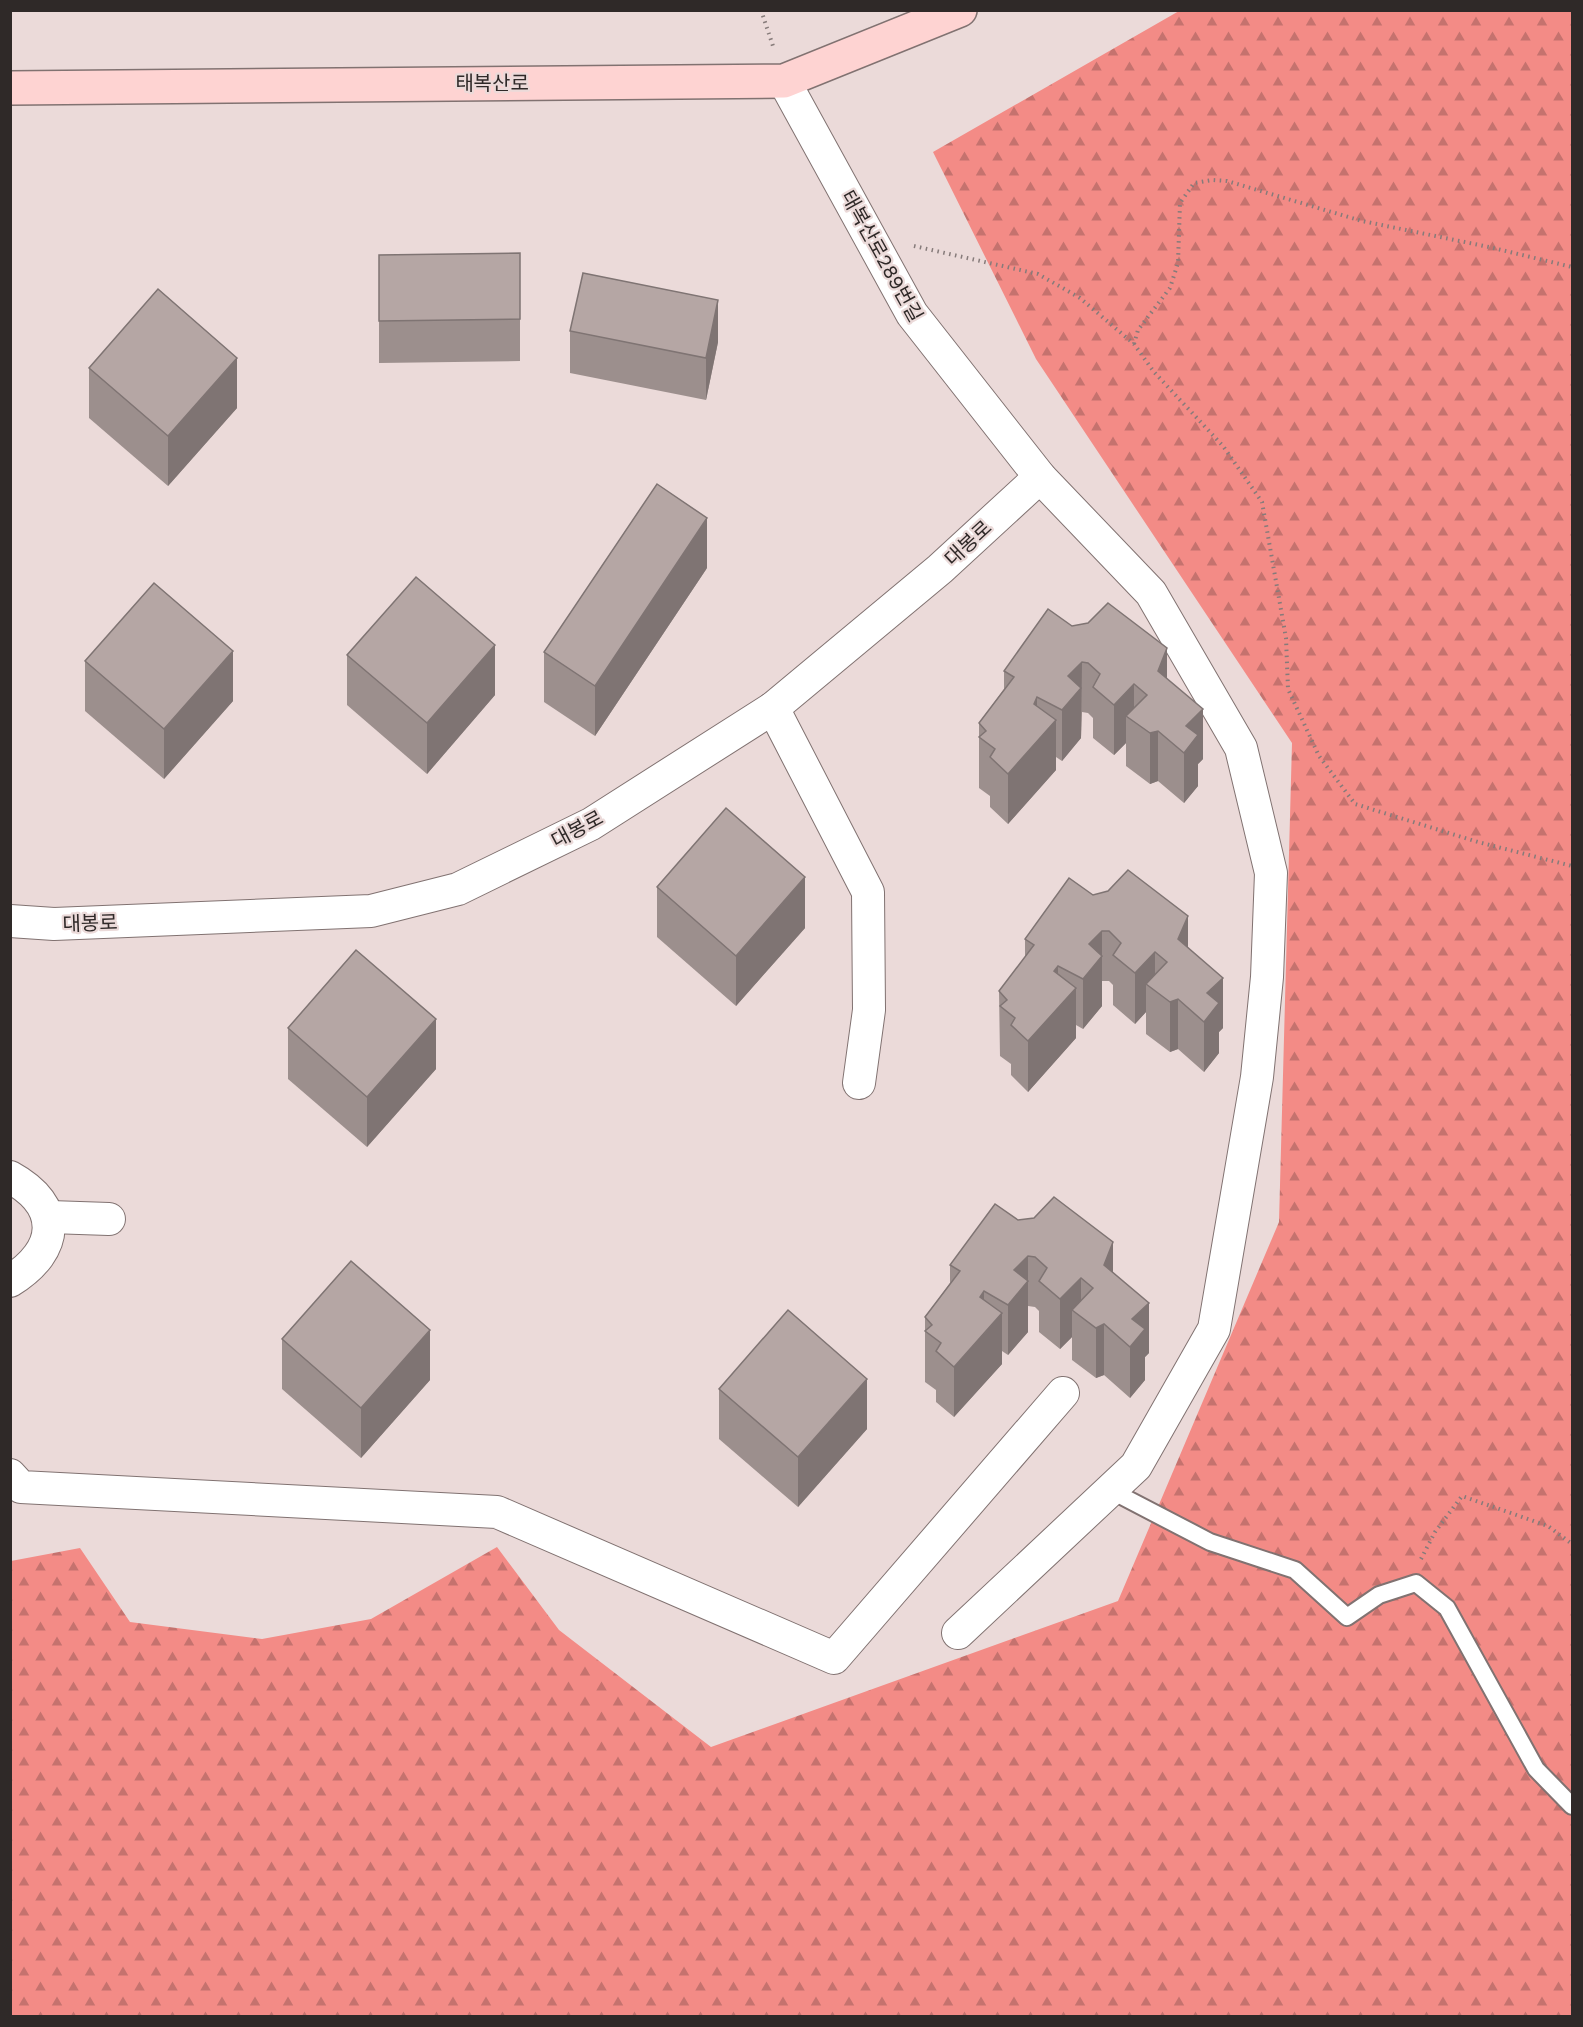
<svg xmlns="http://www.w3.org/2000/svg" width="1583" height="2027" font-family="'Work Sans','Noto Sans KR',sans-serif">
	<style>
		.forest { fill: url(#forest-firs) }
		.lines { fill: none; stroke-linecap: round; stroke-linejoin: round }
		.lane-casing { stroke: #817271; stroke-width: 20 }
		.street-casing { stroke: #817271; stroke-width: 34 }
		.secondary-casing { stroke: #817271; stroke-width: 36 }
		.path { stroke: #867b7a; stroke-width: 4; stroke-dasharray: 1.5 4.5; stroke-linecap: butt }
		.lane { stroke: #fff; stroke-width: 16 }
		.street { stroke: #fff; stroke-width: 32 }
		.secondary { stroke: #fed3d2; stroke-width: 33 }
		.wall { fill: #9c8f8d }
		.shaded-wall { fill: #7f7473 }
		.building { fill: #b5a6a4; stroke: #7f7473; stroke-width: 1.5 }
		.labels { text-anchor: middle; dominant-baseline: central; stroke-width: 4.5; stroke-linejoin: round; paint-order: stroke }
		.street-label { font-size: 20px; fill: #2f2928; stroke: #ebdad9 }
	</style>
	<defs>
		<pattern id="forest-firs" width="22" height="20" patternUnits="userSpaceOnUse" patternTransform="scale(1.5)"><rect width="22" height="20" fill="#f38b86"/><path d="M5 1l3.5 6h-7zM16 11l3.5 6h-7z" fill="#c5726e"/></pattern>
	</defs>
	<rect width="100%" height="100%" fill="#ebdad9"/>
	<polygon class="forest" points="1179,11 1572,11 1572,2016 11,2016 11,1561 80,1548 130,1622 262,1639 371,1619 497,1547 559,1630 711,1747 1118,1601 1279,1222 1292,743 1036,359 933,152"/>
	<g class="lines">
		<g class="lane-casing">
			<polyline id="lane" points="1110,1490 1210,1542 1295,1570 1347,1617 1379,1595 1416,1583 1447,1608 1536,1769 1572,1806"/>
		</g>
		<g class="street-casing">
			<g id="street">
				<polyline points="784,81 912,314 1040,477 1151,593 1241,748 1271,873 1267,977 1257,1077 1214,1329 1136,1466 958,1633"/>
				<polyline points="773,708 868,892 869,1010 859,1083"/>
				<polyline points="10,921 54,924 371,911 458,889 591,824 773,708 940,569 1040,477"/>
				<path d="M10,1177C63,1206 60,1250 10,1281"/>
				<polyline points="50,1217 109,1219"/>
				<polyline points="10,1475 21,1487 497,1512 834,1658 1063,1393"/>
			</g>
		</g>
		<g class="secondary-casing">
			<polyline id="secondary" points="10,88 784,81 960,10"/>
		</g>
		<g class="path">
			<polyline points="761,10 773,46"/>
			<polyline points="914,246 1038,274 1080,298 1134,344 1154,372 1223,446 1262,502 1286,638 1288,689 1319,756 1355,804 1478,842 1572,866"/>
			<polyline points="1134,344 1138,330 1170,288 1178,263 1180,203 1194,183 1212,180 1227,181 1362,221 1489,247 1572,267"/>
			<polyline points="1421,1559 1435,1532 1462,1496 1548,1526 1572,1544"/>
		</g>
		<use href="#lane" class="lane"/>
		<use href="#street" class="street"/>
		<use href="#secondary" class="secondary"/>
	</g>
	<g class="wall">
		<polygon points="520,253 520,361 379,363 379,255"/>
		<polygon points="570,331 718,342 706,400 570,373"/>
		<polygon points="89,368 237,408 168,486 89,418"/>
		<polygon points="707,568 595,736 544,702 544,652"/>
		<polygon points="1072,626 1167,678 1203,759 1198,764 1198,786 1184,803 1158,781 1150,784 1126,766 1126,743 1114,755 1093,738 1093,718 1088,713 1082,712 1081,738 1062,761 1056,757 1056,770 1008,824 990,807 990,796 979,788 979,723 1004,689 1004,671"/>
		<polygon points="347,655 495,695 427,774 347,705"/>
		<polygon points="85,661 233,701 164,779 85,711"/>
		<polygon points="657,887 805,928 736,1006 657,937"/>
		<polygon points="1093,895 1188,947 1223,1028 1219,1032 1219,1053 1204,1072 1178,1049 1170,1052 1146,1034 1146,1012 1135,1024 1113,1005 1113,985 1109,981 1102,981 1102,1006 1083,1029 1076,1025 1076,1038 1028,1092 1011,1075 1011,1064 1000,1056 999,991 1025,957 1025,939"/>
		<polygon points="288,1028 436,1069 367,1147 288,1079"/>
		<polygon points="1018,1220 1113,1273 1149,1353 1145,1357 1145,1380 1130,1398 1104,1375 1096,1378 1072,1360 1072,1337 1060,1349 1039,1332 1039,1311 1035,1307 1028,1306 1028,1332 1008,1355 1002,1351 1002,1364 954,1417 936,1402 936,1390 925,1382 925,1317 950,1283 950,1265"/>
		<polygon points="282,1339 430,1380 361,1458 282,1389"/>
		<polygon points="719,1389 867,1429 798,1507 719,1439"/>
	</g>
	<g class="shaded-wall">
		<polygon points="718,300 718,342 706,400 706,358"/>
		<polygon points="237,358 237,408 168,486 168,436"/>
		<polygon points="707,518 707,568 595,736 595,686"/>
		<polygon points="495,645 495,695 427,774 427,723"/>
		<polygon points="1167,648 1167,698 1158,671"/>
		<polygon points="233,651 233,701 164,779 164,729"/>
		<polygon points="1082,662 1081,738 1062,761 1062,710 1068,676"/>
		<polygon points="1134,684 1134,722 1126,716 1126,743 1114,755 1114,705"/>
		<polygon points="1037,697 1037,740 1056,720 1056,770 1008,824 1008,774 1034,704"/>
		<polygon points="1203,709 1203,759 1198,764 1198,786 1184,803 1184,753 1186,726"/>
		<polygon points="1158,731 1158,781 1150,784 1150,733"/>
		<polygon points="805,877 805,928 736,1006 736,956"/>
		<polygon points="1188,916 1188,966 1178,939"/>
		<polygon points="1102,931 1102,1006 1083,1029 1083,979 1089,944"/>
		<polygon points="1155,952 1155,990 1146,984 1146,1012 1135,1024 1135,973"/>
		<polygon points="1058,966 1058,1008 1076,988 1076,1038 1028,1092 1028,1041 1054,971"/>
		<polygon points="1223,978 1223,1028 1219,1032 1219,1053 1204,1072 1204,1022 1207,993"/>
		<polygon points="1178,999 1178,1049 1170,1052 1170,1002"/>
		<polygon points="436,1019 436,1069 367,1147 367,1097"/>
		<polygon points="1113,1242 1113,1292 1104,1265"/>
		<polygon points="1028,1256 1028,1332 1008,1355 1008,1305 1014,1270"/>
		<polygon points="1081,1278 1081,1316 1072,1310 1072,1337 1060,1349 1060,1299"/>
		<polygon points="984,1291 984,1334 1002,1313 1002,1364 954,1417 954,1367 980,1297"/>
		<polygon points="1149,1303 1149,1353 1145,1357 1145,1380 1130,1398 1130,1347 1132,1319"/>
		<polygon points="1104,1324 1104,1375 1096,1378 1096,1328"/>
		<polygon points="430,1330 430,1380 361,1458 361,1408"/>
		<polygon points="867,1379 867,1429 798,1507 798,1457"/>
	</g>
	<g class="building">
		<polygon points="520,253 520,319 379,321 379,255"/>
		<polygon points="583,273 718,300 706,358 570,331"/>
		<polygon points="158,289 237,358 168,436 89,368"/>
		<polygon points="657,484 707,518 595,686 544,652"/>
		<polygon points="416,577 495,645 427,723 347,655"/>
		<polygon points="154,583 233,651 164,729 85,661"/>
		<polygon points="1108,603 1167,648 1158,671 1203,709 1186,726 1198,735 1184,753 1158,731 1150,733 1126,716 1147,695 1134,684 1114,705 1093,687 1100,674 1088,663 1082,662 1068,676 1081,688 1062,710 1037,697 1034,704 1056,720 1008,774 990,757 995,749 979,737 986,731 979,723 1014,677 1004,671 1048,609 1072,626 1088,623"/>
		<polygon points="726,808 805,877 736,956 657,887"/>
		<polygon points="1128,870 1188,916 1178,939 1223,978 1207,993 1219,1003 1204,1022 1178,999 1170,1002 1146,984 1167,962 1155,952 1135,973 1113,955 1121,943 1109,931 1102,931 1089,944 1102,956 1083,979 1058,966 1054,971 1076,988 1028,1041 1011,1025 1015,1018 1000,1006 1007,1000 999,991 1034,945 1025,939 1069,878 1093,895 1108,891"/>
		<polygon points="356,950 436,1019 367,1097 288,1028"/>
		<polygon points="1054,1197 1113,1242 1104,1265 1149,1303 1132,1319 1145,1329 1130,1347 1104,1324 1096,1328 1072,1310 1093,1288 1081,1278 1060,1299 1039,1281 1047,1268 1035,1257 1028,1256 1014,1270 1028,1281 1008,1305 984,1291 980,1297 1002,1313 954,1367 936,1351 941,1343 925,1331 932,1325 925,1317 960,1271 950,1265 995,1204 1018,1220 1034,1218"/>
		<polygon points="351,1261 430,1330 361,1408 282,1339"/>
		<polygon points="788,1310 867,1379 798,1457 719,1389"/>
	</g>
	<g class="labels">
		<g class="street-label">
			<text x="492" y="83">태복산로</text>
			<text transform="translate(882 256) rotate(61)">태복산로289번길</text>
			<text transform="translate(968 543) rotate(-43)">대봉로</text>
			<text transform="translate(577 829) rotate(-28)">대봉로</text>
			<text transform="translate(90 923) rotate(-2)">대봉로</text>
		</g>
	</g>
	<rect width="1583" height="2027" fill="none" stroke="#2f2928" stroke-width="24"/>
</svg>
